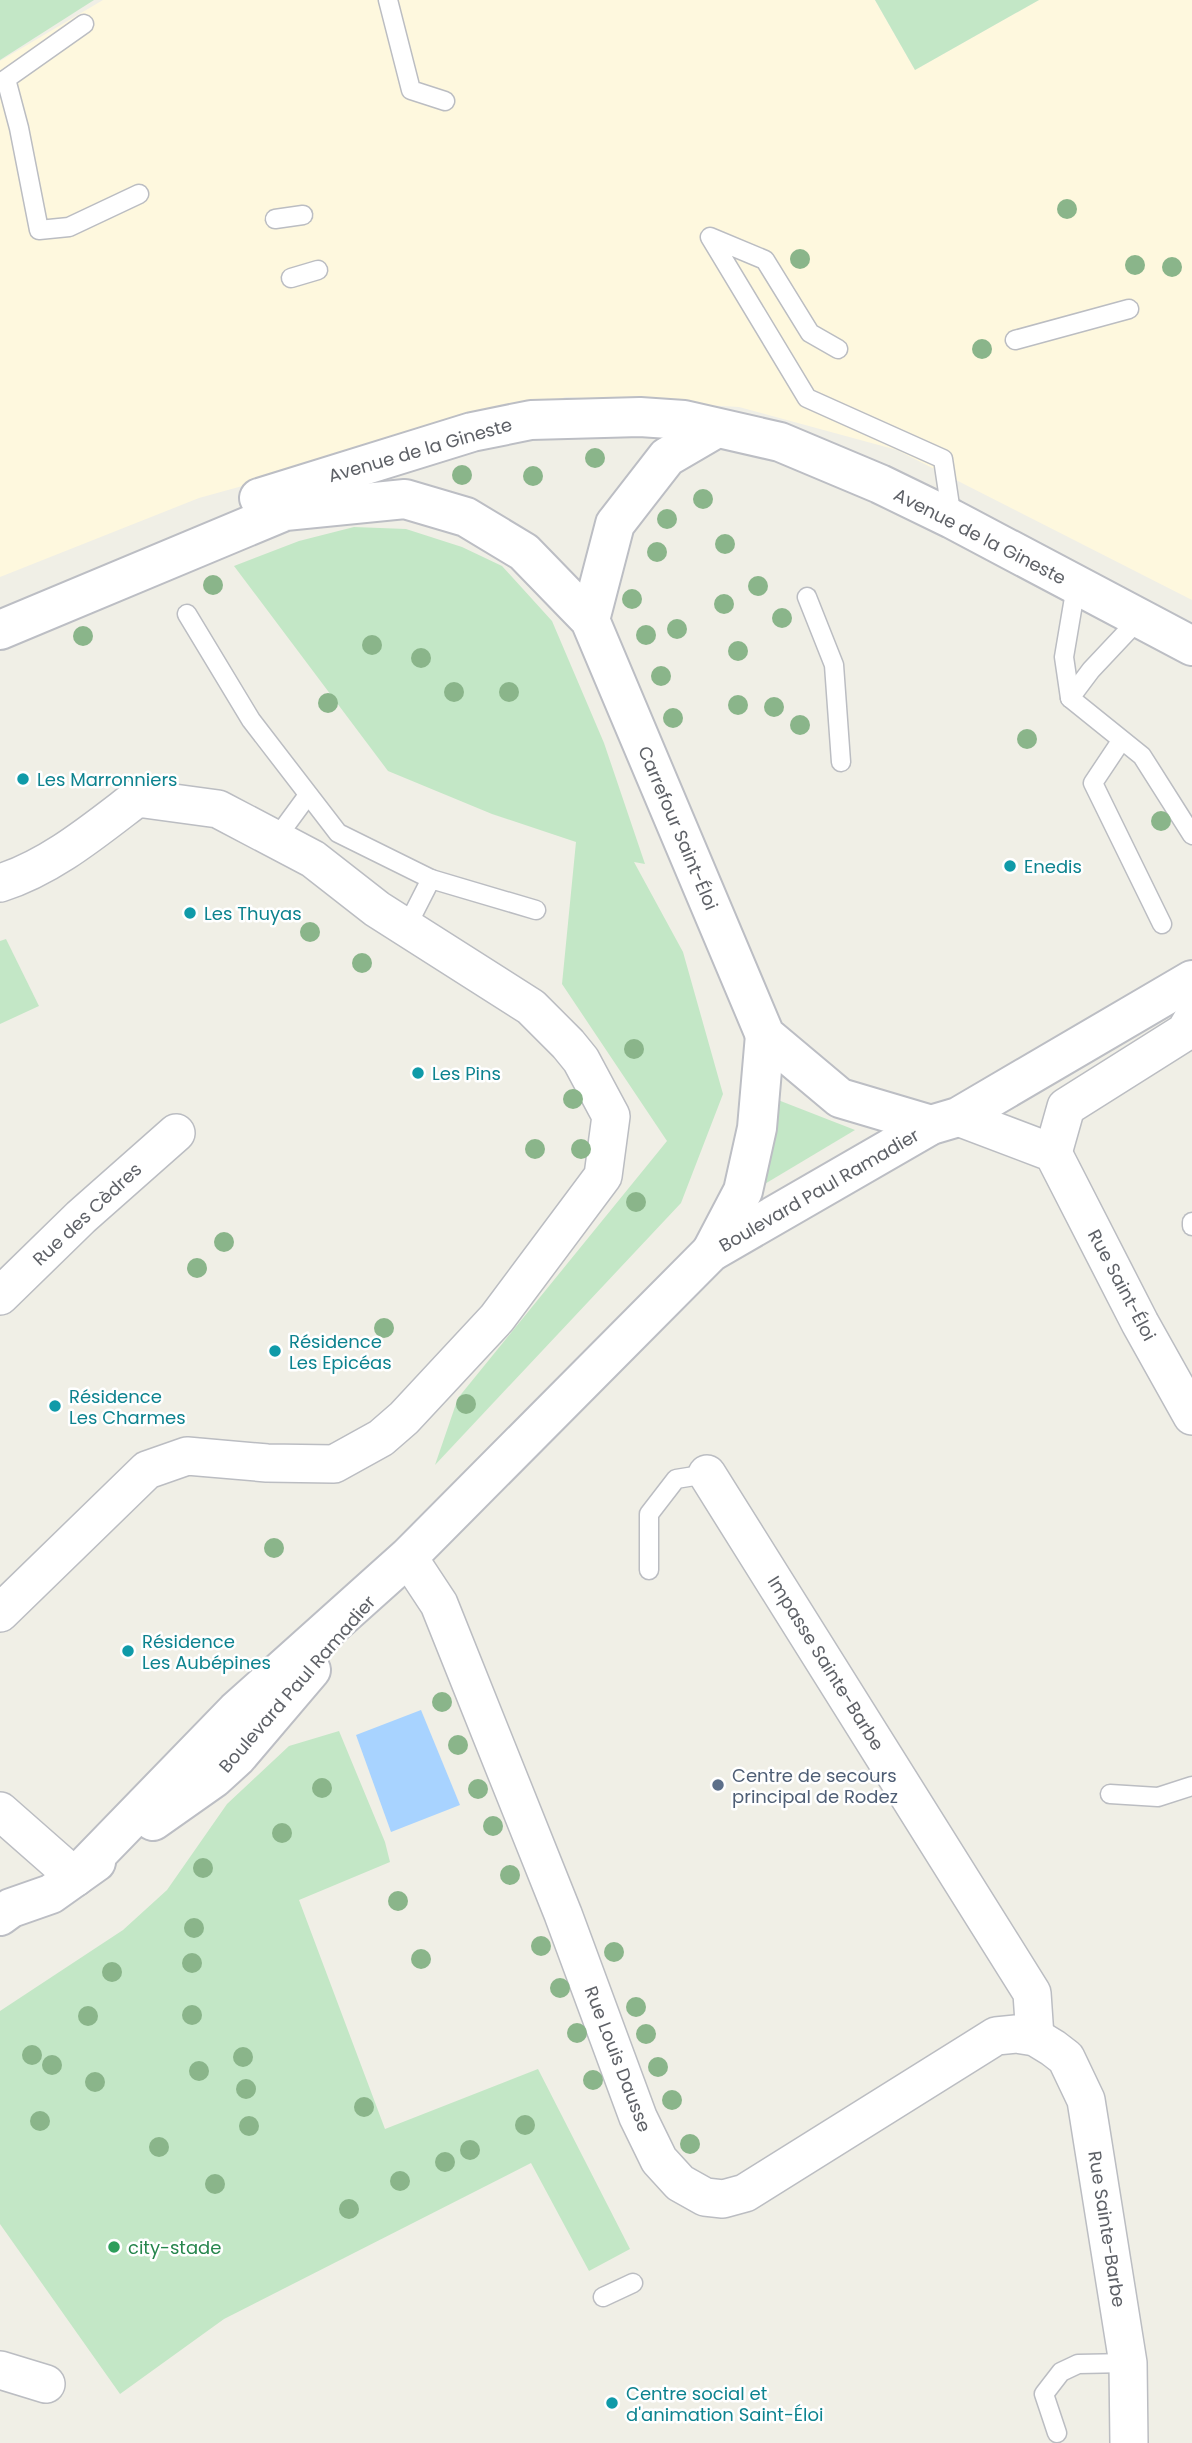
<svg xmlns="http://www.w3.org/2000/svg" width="1192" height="2443" font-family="Poppins,sans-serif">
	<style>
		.commercial { fill: #fef8de }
		.green { fill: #c3e7c6 }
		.water { fill: #a8d3ff }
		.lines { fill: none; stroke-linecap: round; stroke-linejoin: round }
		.lane-casing { stroke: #bbbdc2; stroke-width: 21 }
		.street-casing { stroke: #bbbdc2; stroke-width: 40 }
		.secondary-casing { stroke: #bcbec4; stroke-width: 42 }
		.lane { stroke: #fff; stroke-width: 18 }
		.street { stroke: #fff; stroke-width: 37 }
		.secondary { stroke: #fff; stroke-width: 38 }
		.tree { fill: #8ab58a }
		.culture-dot { fill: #0f9aa8; stroke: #fff; stroke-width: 2.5 }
		.service-dot { fill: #5c6f8a; stroke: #fff; stroke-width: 2.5 }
		.leisure-dot { fill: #2e9e5b; stroke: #fff; stroke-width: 2.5 }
		.labels { text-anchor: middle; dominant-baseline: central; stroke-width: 5; stroke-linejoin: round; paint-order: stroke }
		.street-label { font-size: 18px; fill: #5e6167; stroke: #fff }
		.culture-label { font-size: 18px; fill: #0d838f; stroke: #fff; text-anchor: start }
		.service-label { font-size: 18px; fill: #4e5e75; stroke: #fff; text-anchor: start }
		.leisure-label { font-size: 18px; fill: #27864d; stroke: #fff; text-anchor: start }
	</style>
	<rect width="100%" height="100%" fill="#f0efe6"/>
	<polygon class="commercial" points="103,0 875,0 915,70 1039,0 1192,0 1192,600 897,450 739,407 566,397 199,498 0,577 0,61"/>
	<g class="green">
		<polygon points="0,0 94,0 0,60"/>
		<polygon points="875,0 1039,0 915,70"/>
		<polygon points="354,527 406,529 462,547 502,566 552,621 604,743 645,864 634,862 683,952 723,1094 681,1203 435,1465 458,1398 667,1141 562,984 576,842 492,814 388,771 234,566 299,541"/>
		<polygon points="6,939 39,1006 0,1024 0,941"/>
		<polygon points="778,1100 855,1130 763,1185"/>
		<polygon points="339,1731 385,1842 390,1862 299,1900 385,2129 538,2069 630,2249 589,2271 531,2163 224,2319 120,2394 0,2224 0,2011 123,1930 167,1890 227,1804 289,1746"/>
	</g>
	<polygon class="water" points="421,1710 460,1805 391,1832 356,1735"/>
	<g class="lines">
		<g class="lane-casing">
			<g id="lane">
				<polyline points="388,0 411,90 445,101"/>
				<polyline points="84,24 6,79 19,128 39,230 69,227 139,194"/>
				<polyline points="275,219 303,215"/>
				<polyline points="291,278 318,270"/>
				<polyline points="1015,340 1129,309"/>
				<polyline points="838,349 810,333 765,260 710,237 807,398 943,459 952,519"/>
				<polyline points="1076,586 1064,657 1070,698 1142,756 1192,835"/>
				<polyline points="807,597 834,665 841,762"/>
				<polyline points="187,614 251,720 338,833 431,879"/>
				<polyline points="1070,698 1091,670 1139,619"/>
				<polyline points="1121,741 1093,783 1162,924"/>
				<polyline points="275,840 308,795"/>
				<polyline points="407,926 431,879 536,910"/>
				<polyline points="1192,1222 1192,1226"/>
				<polyline points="649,1570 649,1514 676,1479 707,1474"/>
				<polyline points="1110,1794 1158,1797 1192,1786"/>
				<polyline points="603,2297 633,2283"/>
				<polyline points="1057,2433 1044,2394 1061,2372 1078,2364 1128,2363"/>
			</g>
		</g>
		<g class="street-casing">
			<g id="street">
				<path d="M0,883C51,867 95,830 137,798L218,809L313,859L377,909L531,1007L568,1044L581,1060L611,1116L603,1176L497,1318L404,1418L381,1438L334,1464L267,1463L187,1456L147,1470L0,1613"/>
				<polyline points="958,1117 1053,1153 1140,1323 1192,1416"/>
				<polyline points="1053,1153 1066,1107 1185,1032 1192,1020"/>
				<polyline points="0,1296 81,1217 176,1133"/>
				<polyline points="707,1474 1032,1993 1035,2037"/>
				<polyline points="408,1557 439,1604 563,1914 638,2117 659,2160 680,2183 705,2197 723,2199 745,2193 996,2036 1016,2034 1035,2037 1053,2048 1066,2058 1086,2100 1128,2363 1129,2443"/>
				<polyline points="0,1811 75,1877"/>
				<polyline points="0,2370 46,2384"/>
			</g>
		</g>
		<g class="secondary-casing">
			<g id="secondary">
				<polyline points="259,498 472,432 531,420 640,417 684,420 780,442 880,484 952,519 1192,646"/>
				<polyline points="590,620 615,524 667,457 715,429"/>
				<polyline points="0,630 285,511 405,499 466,517 524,552 590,620 765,1035 840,1098 931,1125"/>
				<polyline points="711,1252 743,1191 757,1128 765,1035"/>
				<polyline points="153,1821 214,1778 237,1757 311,1670"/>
				<polyline points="75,1877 236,1711 408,1557 711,1252 931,1125 958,1117 1192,980"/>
				<polyline points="0,1916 11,1908 51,1894 96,1862"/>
			</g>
		</g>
		<use href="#lane" class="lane"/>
		<use href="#street" class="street"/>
		<use href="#secondary" class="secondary"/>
	</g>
	<g class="tree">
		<circle cx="1067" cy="209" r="10"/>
		<circle cx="800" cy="259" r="10"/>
		<circle cx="1135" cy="265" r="10"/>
		<circle cx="1172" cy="267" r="10"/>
		<circle cx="982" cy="349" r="10"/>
		<circle cx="595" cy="458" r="10"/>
		<circle cx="462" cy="475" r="10"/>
		<circle cx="533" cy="476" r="10"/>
		<circle cx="703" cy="499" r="10"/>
		<circle cx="667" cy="519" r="10"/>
		<circle cx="725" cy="544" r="10"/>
		<circle cx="657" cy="552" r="10"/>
		<circle cx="213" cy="585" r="10"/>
		<circle cx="758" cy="586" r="10"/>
		<circle cx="632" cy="599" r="10"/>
		<circle cx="724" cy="604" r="10"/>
		<circle cx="782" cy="618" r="10"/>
		<circle cx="677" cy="629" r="10"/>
		<circle cx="646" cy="635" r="10"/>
		<circle cx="83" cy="636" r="10"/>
		<circle cx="372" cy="645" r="10"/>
		<circle cx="738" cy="651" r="10"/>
		<circle cx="421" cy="658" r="10"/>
		<circle cx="661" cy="676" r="10"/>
		<circle cx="454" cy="692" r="10"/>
		<circle cx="509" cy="692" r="10"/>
		<circle cx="328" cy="703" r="10"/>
		<circle cx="738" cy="705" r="10"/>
		<circle cx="774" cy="707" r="10"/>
		<circle cx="673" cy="718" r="10"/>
		<circle cx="800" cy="725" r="10"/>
		<circle cx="1027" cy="739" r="10"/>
		<circle cx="1161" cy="821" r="10"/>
		<circle cx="310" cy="932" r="10"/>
		<circle cx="362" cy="963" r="10"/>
		<circle cx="634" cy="1049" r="10"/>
		<circle cx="573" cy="1099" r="10"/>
		<circle cx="535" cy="1149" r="10"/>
		<circle cx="581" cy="1149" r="10"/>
		<circle cx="636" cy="1202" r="10"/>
		<circle cx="224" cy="1242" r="10"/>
		<circle cx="197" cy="1268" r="10"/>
		<circle cx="384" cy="1328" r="10"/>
		<circle cx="466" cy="1404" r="10"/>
		<circle cx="274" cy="1548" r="10"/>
		<circle cx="442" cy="1702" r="10"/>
		<circle cx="458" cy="1745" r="10"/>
		<circle cx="322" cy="1788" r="10"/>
		<circle cx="478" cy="1789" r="10"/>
		<circle cx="493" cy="1826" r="10"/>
		<circle cx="282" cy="1833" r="10"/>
		<circle cx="203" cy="1868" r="10"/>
		<circle cx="510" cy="1875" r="10"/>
		<circle cx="398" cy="1901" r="10"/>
		<circle cx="194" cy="1928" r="10"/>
		<circle cx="541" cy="1946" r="10"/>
		<circle cx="614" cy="1952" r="10"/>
		<circle cx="421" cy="1959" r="10"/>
		<circle cx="192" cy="1963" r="10"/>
		<circle cx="112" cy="1972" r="10"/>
		<circle cx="560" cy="1988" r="10"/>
		<circle cx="636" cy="2007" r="10"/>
		<circle cx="192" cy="2015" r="10"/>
		<circle cx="88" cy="2016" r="10"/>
		<circle cx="577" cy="2033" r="10"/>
		<circle cx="646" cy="2034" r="10"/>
		<circle cx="32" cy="2055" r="10"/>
		<circle cx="243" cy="2057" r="10"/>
		<circle cx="52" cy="2065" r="10"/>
		<circle cx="658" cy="2067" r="10"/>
		<circle cx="199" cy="2071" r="10"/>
		<circle cx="593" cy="2080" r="10"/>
		<circle cx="95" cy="2082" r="10"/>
		<circle cx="246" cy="2089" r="10"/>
		<circle cx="672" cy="2100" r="10"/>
		<circle cx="364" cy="2107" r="10"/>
		<circle cx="40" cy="2121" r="10"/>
		<circle cx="525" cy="2125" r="10"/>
		<circle cx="249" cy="2126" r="10"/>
		<circle cx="690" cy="2144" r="10"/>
		<circle cx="159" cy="2147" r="10"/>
		<circle cx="470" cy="2150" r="10"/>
		<circle cx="445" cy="2162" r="10"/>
		<circle cx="400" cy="2181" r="10"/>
		<circle cx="215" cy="2184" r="10"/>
		<circle cx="349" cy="2209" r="10"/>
	</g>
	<g class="culture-dot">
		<circle cx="23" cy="779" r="7"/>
		<circle cx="1010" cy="866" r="7"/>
		<circle cx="190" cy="913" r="7"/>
		<circle cx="418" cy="1073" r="7"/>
		<circle cx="275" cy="1351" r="7"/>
		<circle cx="55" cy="1406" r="7"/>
		<circle cx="128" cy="1651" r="7"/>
		<circle cx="612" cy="2403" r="7"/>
	</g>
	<circle class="service-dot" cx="718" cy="1785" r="7"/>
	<circle class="leisure-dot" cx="114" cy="2247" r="7"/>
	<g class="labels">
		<g class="street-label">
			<text transform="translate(420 450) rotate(-16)">Avenue de la Gineste</text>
			<text transform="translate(980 536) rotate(27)">Avenue de la Gineste</text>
			<text transform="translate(678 828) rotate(67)">Carrefour Saint-Éloi</text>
			<text transform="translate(819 1190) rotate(-30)">Boulevard Paul Ramadier</text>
			<text transform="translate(87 1214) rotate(-43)">Rue des Cèdres</text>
			<text transform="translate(1122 1285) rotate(62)">Rue Saint-Éloi</text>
			<text transform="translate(826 1663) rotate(58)">Impasse Sainte-Barbe</text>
			<text transform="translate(297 1684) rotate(-49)">Boulevard Paul Ramadier</text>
			<text transform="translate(618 2059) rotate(69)">Rue Louis Dausse</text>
			<text transform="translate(1107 2229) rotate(81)">Rue Sainte-Barbe</text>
		</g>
		<g class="culture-label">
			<text x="37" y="779">Les Marronniers</text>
			<text x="1024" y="866">Enedis</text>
			<text x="204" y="913">Les Thuyas</text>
			<text x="432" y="1073">Les Pins</text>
			<text x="289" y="1341">Résidence<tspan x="289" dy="21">Les Epicéas</tspan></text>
			<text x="69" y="1396">Résidence<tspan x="69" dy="21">Les Charmes</tspan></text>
			<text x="142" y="1641">Résidence<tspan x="142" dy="21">Les Aubépines</tspan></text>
			<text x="626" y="2393">Centre social et<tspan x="626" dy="21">d'animation Saint-Éloi</tspan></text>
		</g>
		<g class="service-label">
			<text x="732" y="1775">Centre de secours<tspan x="732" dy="21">principal de Rodez</tspan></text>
		</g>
		<g class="leisure-label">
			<text x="128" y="2247">city-stade</text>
		</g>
	</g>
</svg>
